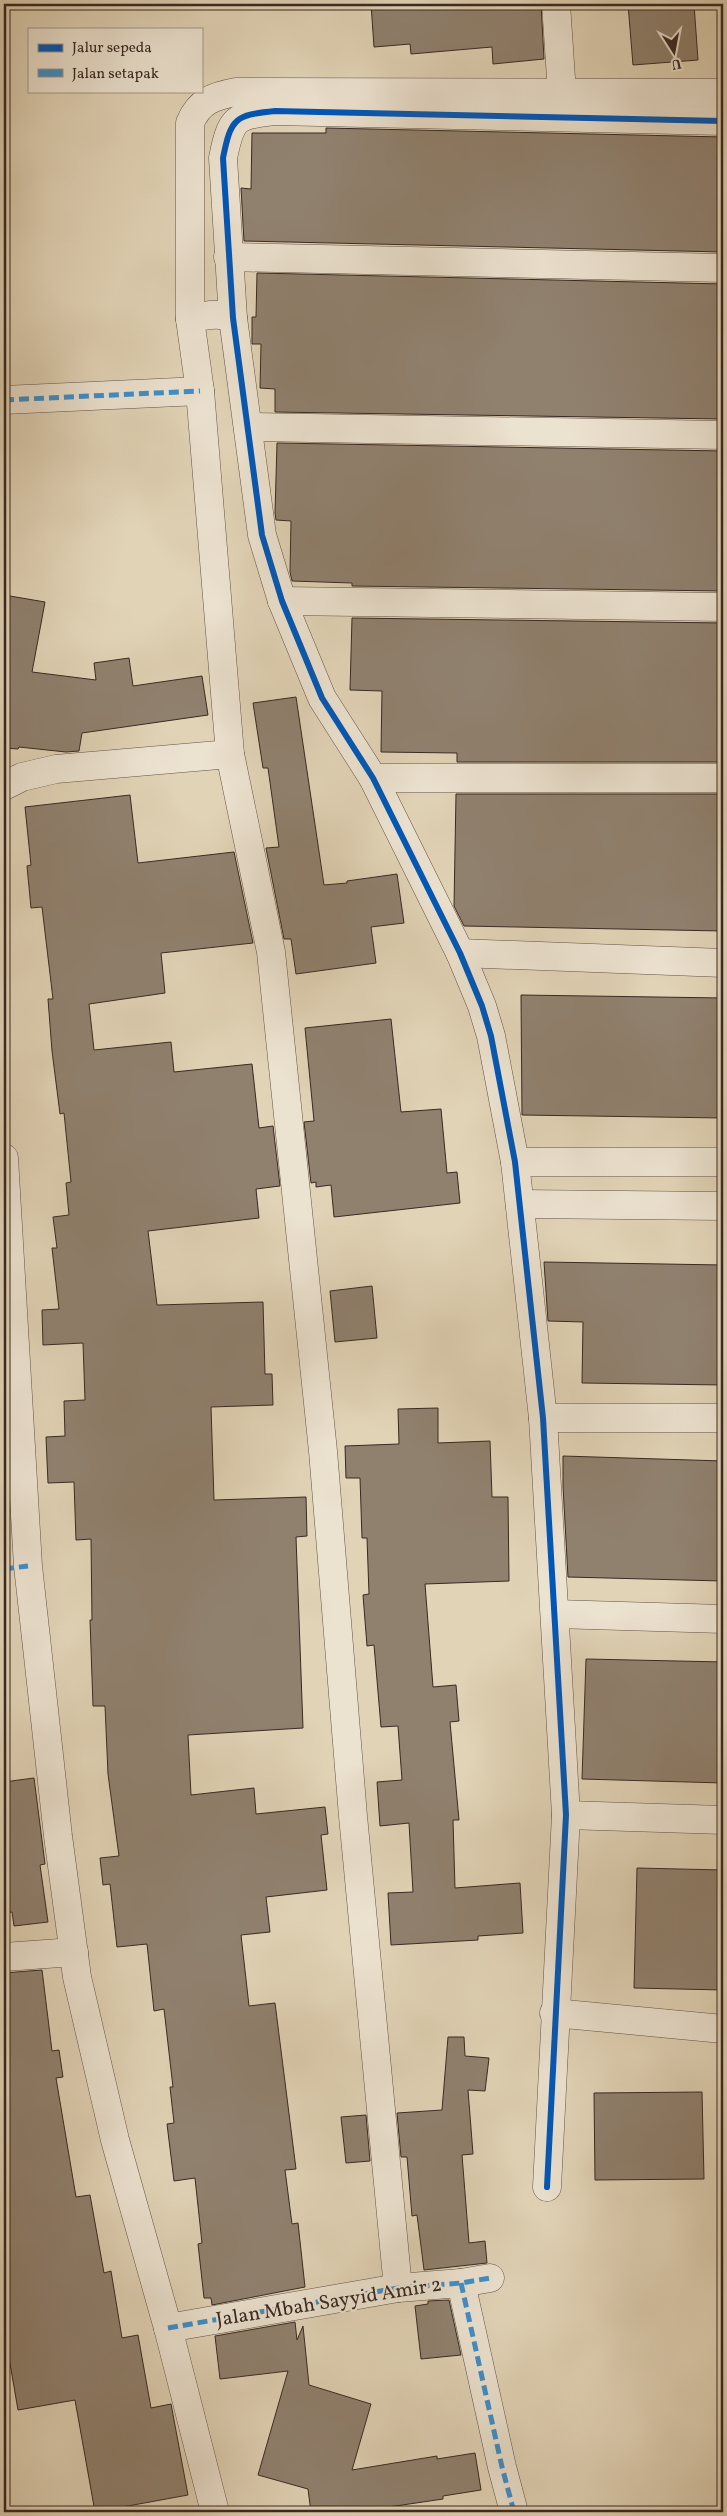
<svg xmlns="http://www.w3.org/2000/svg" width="727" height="2516" font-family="Vollkorn,serif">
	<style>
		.building { fill: #90816f; stroke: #382923 }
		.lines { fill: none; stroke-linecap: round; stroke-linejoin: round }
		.minor-casing { stroke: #625448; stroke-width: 29 }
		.minor { stroke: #ece2d0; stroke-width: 28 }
		.quiet { stroke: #3e8fcb; stroke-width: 5; stroke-dasharray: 10 5; stroke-linecap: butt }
		.cycleway-casing { stroke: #ece2d0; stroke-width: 9 }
		.cycleway { stroke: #0057b8; stroke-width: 6 }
		.labels { text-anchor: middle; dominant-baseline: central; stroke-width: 4.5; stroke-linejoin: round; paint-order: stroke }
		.street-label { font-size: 20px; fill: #382923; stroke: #ece2d0 }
	</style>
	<rect width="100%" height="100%" fill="#e1d3b6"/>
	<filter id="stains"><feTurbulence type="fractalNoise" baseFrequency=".004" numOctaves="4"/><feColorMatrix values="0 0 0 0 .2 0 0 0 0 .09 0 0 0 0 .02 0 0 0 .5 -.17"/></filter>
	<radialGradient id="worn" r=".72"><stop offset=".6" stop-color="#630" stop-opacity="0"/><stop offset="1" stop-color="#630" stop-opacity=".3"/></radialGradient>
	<g class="building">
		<polygon points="371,4 541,4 544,59 493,64 492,47 411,54 410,44 374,47"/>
		<polygon points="628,4 694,4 698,60 633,65"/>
		<polygon points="326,128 723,137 723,252 244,241 241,188 251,189 252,133 326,133"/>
		<polygon points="257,273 723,284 723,419 275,412 275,389 260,388 261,344 252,344 252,317 256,317"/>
		<polygon points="277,443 723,451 723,591 352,586 352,583 292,581 290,572 291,521 276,520 275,513"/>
		<polygon points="4,595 45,602 32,672 96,680 94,663 129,658 133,686 202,676 208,715 82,733 79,751 66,752 19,747 18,749 4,748"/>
		<polygon points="352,618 723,623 723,762 457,762 457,753 381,752 382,691 350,690"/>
		<polygon points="296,697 324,885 347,883 347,881 397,874 404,923 371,927 376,963 296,974 291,939 284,939 266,848 279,847 268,768 263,768 253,703"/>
		<polygon points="456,794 723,794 723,931 464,926 454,906"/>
		<polygon points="130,795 138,863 234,852 253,943 161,953 165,993 89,1004 94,1050 171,1042 174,1072 252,1064 259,1128 273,1126 280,1186 256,1189 259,1218 148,1231 157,1305 263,1302 265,1374 272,1374 273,1405 211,1407 214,1500 306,1497 307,1536 296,1537 303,1728 188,1735 191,1795 254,1788 256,1814 325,1807 328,1834 321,1835 327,1890 266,1897 270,1932 241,1935 249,2006 275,2003 296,2169 285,2170 292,2224 298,2223 305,2287 212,2305 211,2298 204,2298 198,2244 202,2243 195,2178 174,2181 167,2124 174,2123 170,2087 173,2087 164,2009 154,2011 147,1944 117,1947 110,1884 103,1885 100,1858 119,1856 108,1774 105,1706 93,1706 90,1620 92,1620 91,1539 76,1540 74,1482 48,1483 46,1437 65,1436 64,1401 85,1400 83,1343 43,1345 42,1310 59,1309 52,1248 57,1248 53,1217 69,1215 66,1183 71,1182 64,1113 60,1114 52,1051 48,999 53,999 42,907 31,908 27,866 31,865 25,807"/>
		<polygon points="521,995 723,998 723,1118 522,1115"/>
		<polygon points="391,1019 401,1112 441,1109 447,1173 457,1172 460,1203 334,1217 331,1185 316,1187 316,1182 311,1183 304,1122 314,1121 305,1028"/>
		<polygon points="544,1262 723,1265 723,1385 582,1383 583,1322 548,1321"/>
		<polygon points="372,1286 377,1338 335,1342 330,1291"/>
		<polygon points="438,1408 438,1443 490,1441 492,1497 508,1497 509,1581 425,1584 433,1687 456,1685 459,1721 450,1722 459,1820 453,1820 455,1888 520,1883 523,1933 478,1936 478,1940 391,1945 388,1893 413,1892 409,1823 380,1826 377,1782 402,1780 398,1726 381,1727 374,1645 367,1646 363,1595 369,1594 367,1538 362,1538 360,1478 346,1478 345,1446 399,1444 398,1409"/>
		<polygon points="563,1456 723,1461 723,1581 568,1577 563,1486"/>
		<polygon points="586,1659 723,1662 723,1783 582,1779"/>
		<polygon points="34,1778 45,1864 40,1865 48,1922 14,1926 12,1912 4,1913 4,1782"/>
		<polygon points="637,1868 723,1870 723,1990 634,1988"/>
		<polygon points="42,1970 52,2051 59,2050 63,2077 56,2078 76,2197 90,2195 104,2273 111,2271 122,2338 138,2335 151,2408 171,2404 188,2495 95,2512 75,2400 18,2410 7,2346 4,2346 4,1973"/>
		<polygon points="448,2037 464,2037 465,2056 489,2058 485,2091 468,2090 473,2154 462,2155 469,2243 485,2241 487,2263 424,2270 417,2215 412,2216 407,2157 401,2157 397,2113 442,2110"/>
		<polygon points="702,2092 704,2179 595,2180 594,2093"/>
		<polygon points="366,2115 370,2161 346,2163 341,2117"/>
		<polygon points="449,2300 461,2355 421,2359 415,2306 428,2304 428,2301"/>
		<polygon points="295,2322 297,2340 303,2326 309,2385 371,2404 352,2470 437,2456 437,2459 475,2453 481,2490 443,2496 443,2499 382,2508 383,2512 311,2512 308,2489 258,2475 288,2371 220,2379 215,2336"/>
	</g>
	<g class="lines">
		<g class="minor-casing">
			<g id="minor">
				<polyline points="556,4 562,93"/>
				<polyline points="228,257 723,268"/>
				<path d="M233,318C220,312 204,315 190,319L200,391L230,754L271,952L323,1451L353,1816L398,2288"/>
				<path d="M190,319V123C199,101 214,96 236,92L723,93"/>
				<polyline points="4,400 200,391"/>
				<polyline points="249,427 723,435"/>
				<polyline points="282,601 723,607"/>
				<polyline points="373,778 723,778"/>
				<polyline points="4,786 22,777 56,769 230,754"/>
				<polyline points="460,953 723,963"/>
				<polyline points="4,1158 28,1566 58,1836 77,1977 115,2140 168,2328 215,2512"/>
				<polyline points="515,1162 723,1162"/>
				<polyline points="520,1204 723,1206"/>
				<polyline points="543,1418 723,1418"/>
				<polyline points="555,1614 723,1619"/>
				<polyline points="566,1815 723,1820"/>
				<polyline points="4,1957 74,1952"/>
				<polyline points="554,2013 723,2029"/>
				<path d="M547,2187L566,1815L543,1418L515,1162L491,1036L482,1006L460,953L373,778L322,698L282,601L262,535L233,318L223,158C231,118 235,115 275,111L723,121"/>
				<polyline points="461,2283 502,2467 514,2512"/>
				<polyline points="168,2328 398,2288 461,2283 490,2278"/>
			</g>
		</g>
		<use href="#minor" class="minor"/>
		<g class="quiet">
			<polyline points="4,400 200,391"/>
			<polyline points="4,1569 28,1566"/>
			<polyline points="461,2283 502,2467 514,2512"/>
			<polyline points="168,2328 398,2288 461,2283 490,2278"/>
		</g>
		<g class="cycleway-casing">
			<path id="cycleway" d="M547,2187L566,1815L543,1418L515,1162L491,1036L482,1006L460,953L373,778L322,698L282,601L262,535L233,318L223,158C231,118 235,115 275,111L723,121"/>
		</g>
		<use href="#cycleway" class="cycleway"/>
	</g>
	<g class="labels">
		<g class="street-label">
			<text transform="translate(329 2303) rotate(-9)">Jalan Mbah Sayyid Amir 2</text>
		</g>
	</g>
	<rect width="727" height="2516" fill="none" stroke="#e1d3b6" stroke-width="20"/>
	<rect x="5" y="5" width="717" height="2506" fill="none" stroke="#382923" stroke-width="2.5"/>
	<rect x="10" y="10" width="707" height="2496" fill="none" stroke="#382923"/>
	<rect x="28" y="28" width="175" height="65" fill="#ece2d0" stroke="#a4988b"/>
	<rect x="38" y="44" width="25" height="8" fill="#0057b8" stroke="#a4988b"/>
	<text x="72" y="52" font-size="15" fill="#382923">Jalur sepeda</text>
	<rect x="38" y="69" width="25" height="8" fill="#3e8fcb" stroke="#a4988b"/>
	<text x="72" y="78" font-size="15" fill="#382923">Jalan setapak</text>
	<g transform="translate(674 52) rotate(169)" stroke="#ece2d0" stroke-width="4" paint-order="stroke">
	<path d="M0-4L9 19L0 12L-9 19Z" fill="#382923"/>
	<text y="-8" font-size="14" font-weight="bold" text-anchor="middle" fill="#382923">U</text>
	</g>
	<rect width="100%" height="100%" filter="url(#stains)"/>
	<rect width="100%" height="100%" fill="url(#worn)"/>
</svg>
